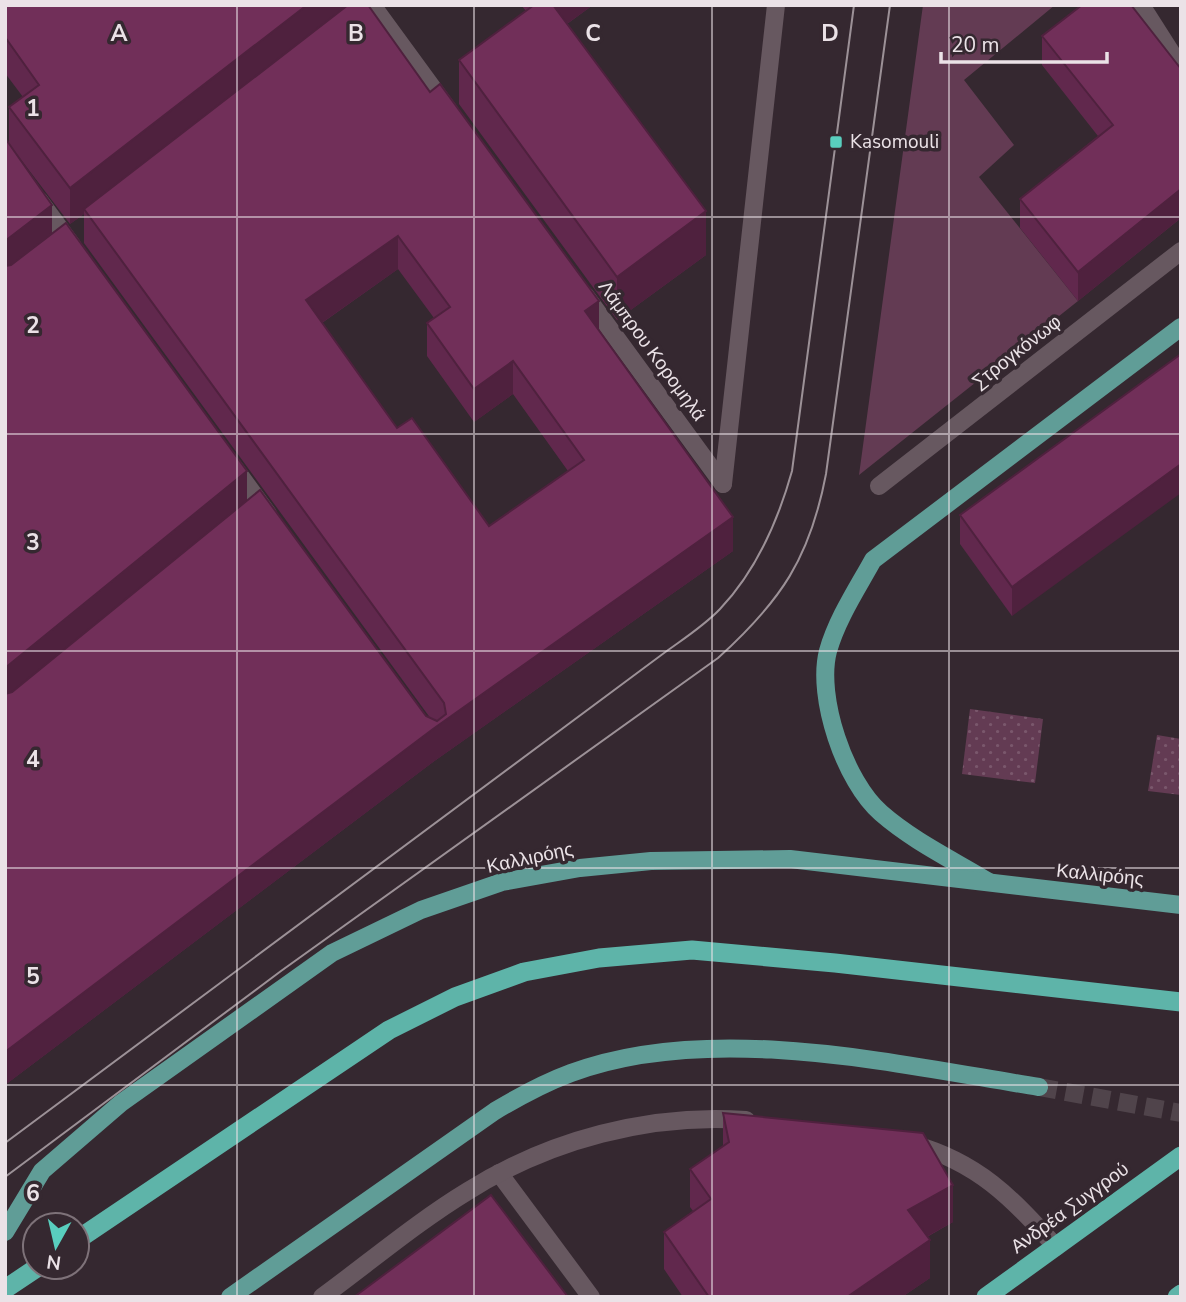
<svg xmlns="http://www.w3.org/2000/svg" width="1186" height="1302" font-family="'Nunito Sans',sans-serif">
	<style>
		.grass { fill: url(#grass-dots) }
		.park { fill: #633b53 }
		.lines { fill: none; stroke-linecap: round; stroke-linejoin: round }
		.primary-tunnel { stroke: #50444b; stroke-width: 18; stroke-dasharray: 18 9; stroke-linecap: butt }
		.service { stroke: #675860; stroke-width: 18 }
		.pedestrian { stroke: #675860; stroke-width: 18 }
		.minor { stroke: #675860; stroke-width: 18 }
		.primary { stroke: #609d97; stroke-width: 18 }
		.trunk { stroke: #5eb4a9; stroke-width: 19 }
		.tram { stroke: #9c9197; stroke-width: 2 }
		.wall { fill: #61284d; fill-rule: evenodd }
		.shaded-wall { fill: #4f213e }
		.building { fill: #712f59; stroke: #4f213e; stroke-width: 2; fill-rule: evenodd }
		.grid { fill: none; stroke: #ebe2e7; stroke-width: 2; stroke-opacity: 0.55 }
		.poi-dot { fill: #59cebe; stroke: #352830; stroke-width: 2.5 }
		.labels { text-anchor: middle; dominant-baseline: central; stroke-width: 7; stroke-linejoin: round; paint-order: stroke }
		.poi-label { font-size: 19px; fill: #ebe2e7; stroke: #352830; text-anchor: start }
		.street-label { font-size: 19px; fill: #ebe2e7; stroke: #352830 }
		.grid-label { font-size: 23px; text-anchor: middle; font-weight: bold; fill: #ebe2e7; stroke: #352830; stroke-width: 7; stroke-linejoin: round; paint-order: stroke }
	</style>
	<defs>
		<pattern id="grass-dots" width="8" height="8" patternUnits="userSpaceOnUse" patternTransform="scale(1.75)"><rect width="8" height="8" fill="#633b53"/><path d="M2 2h.1M6 6h.1" fill="none" stroke="#7a576c" stroke-width="1.8" stroke-linecap="round"/></pattern>
	</defs>
	<rect width="100%" height="100%" fill="#352830"/>
	<g class="grass">
		<polygon points="970,709 1043,719 1035,783 962,774"/>
		<polygon points="1157,735 1181,739 1181,795 1148,791"/>
	</g>
	<polygon class="park" points="923,5 1055,5 964,80 1014,145 979,177 1078,301 859,475"/>
	<g class="lines">
		<polyline class="primary-tunnel" points="1039,1087 1181,1113"/>
		<polyline class="service" points="499,1173 591,1297"/>
		<polyline class="pedestrian" points="879,486 1181,251"/>
		<g class="minor">
			<polyline points="372,5 448,109"/>
			<polyline points="1141,5 1181,68"/>
			<polyline points="39,200 72,245"/>
			<polyline points="585,295 723,484"/>
			<polyline points="233,466 268,514"/>
			<polyline points="723,484 776,5"/>
			<path d="M912,1144C978,1162 1012,1198 1056,1247"/>
			<path d="M322,1297C370,1262 417,1222 468,1191C549,1140 650,1113 746,1120"/>
		</g>
		<g class="primary">
			<path d="M989,882C953,860 913,841 881,813C845,782 816,697 828,651C837,619 857,589 873,560L1181,327"/>
			<polyline points="5,1232 42,1171 121,1103 332,953 421,910 502,882 580,868 651,861 790,859 1181,905"/>
			<path d="M230,1297L495,1111C520,1096 544,1083 571,1073C711,1021 895,1064 1039,1087"/>
		</g>
		<g class="trunk">
			<polyline points="77,1240 389,1030 455,997 524,972 599,958 692,950 835,963 1181,1002"/>
			<polyline points="5,1289 38,1267"/>
			<polyline points="986,1297 1181,1156"/>
			<polyline points="1177,1297 1181,1294"/>
		</g>
		<g class="tram">
			<path d="M5,1143L660,656C680,641 703,627 720,609C757,570 778,521 792,471L854,5"/>
			<path d="M5,1177L281,971L718,658C781,601 810,558 826,474L890,5"/>
		</g>
	</g>
	<g class="wall">
		<path d="M5,5L599,329L733,551L433,762L5,1085V138L9,144V107L23,97L5,73ZM9,144L70,224L84,214V243L431,719L426,716L247,501L52,234ZM398,269L434,318L427,323V356L474,422L513,394L568,471L489,526L397,428L322,323Z"/>
		<polygon points="521,5 593,5 567,24 706,255 617,320 459,104 459,60 526,11"/>
		<polygon points="1042,36 1181,69 1181,218 1078,301 1020,228 1020,199 1098,136 1042,65"/>
		<polygon points="1181,354 1012,616 960,544 960,515"/>
		<polygon points="723,1113 953,1222 927,1237 930,1278 902,1297 683,1297 664,1269 664,1232 693,1211 690,1207 690,1169 723,1146"/>
	</g>
	<g class="shaded-wall">
		<polygon points="307,5 348,5 84,209 84,214 70,224 70,188"/>
		<polygon points="546,5 593,5 546,39"/>
		<polygon points="1181,189 1181,218 1078,301 1078,272"/>
		<polygon points="52,205 52,238 5,275 5,241"/>
		<polygon points="706,211 706,255 617,320 617,277"/>
		<polygon points="398,236 398,269 306,334 306,300"/>
		<polygon points="599,301 599,334 585,311"/>
		<polygon points="513,361 513,394 474,422 474,389"/>
		<polygon points="1181,464 1181,493 1012,616 1012,587"/>
		<polygon points="247,471 247,505 5,701 5,668"/>
		<polygon points="733,517 733,551 433,762 5,1085 5,1052 433,729"/>
		<polygon points="953,1185 953,1222 908,1247 908,1210"/>
		<polygon points="930,1240 930,1278 902,1297 847,1297"/>
	</g>
	<g class="building">
		<polygon points="5,5 307,5 70,188 9,107 39,85 5,37"/>
		<path d="M348,5H368L430,92L440,84L599,301L585,311L733,517L433,729L5,1052V694L12,692L260,490L426,716L437,721L446,714L444,703L84,209ZM398,236L450,307L427,323L474,389L513,361L584,460L489,526L412,418L397,428L306,300Z"/>
		<polygon points="534,5 553,5 706,211 617,277 459,60"/>
		<polygon points="1082,5 1131,5 1181,69 1181,189 1078,272 1020,199 1113,125 1042,36"/>
		<polygon points="5,138 52,205 5,241"/>
		<polygon points="66,223 247,471 5,668 5,266 11,265"/>
		<polygon points="1181,354 1181,464 1012,587 960,515"/>
		<polygon points="723,1113 923,1133 953,1185 908,1210 930,1240 847,1297 709,1297 664,1232 711,1199 690,1169 729,1142"/>
		<polygon points="491,1195 568,1297 354,1297"/>
	</g>
	<path class="grid" d="M237,5V1297M474,5V1297M712,5V1297M949,5V1297M5,217H1181M5,434H1181M5,651H1181M5,868H1181M5,1085H1181"/>
	<rect class="poi-dot" x="829" y="135" width="14" height="14" rx="3.5"/>
	<g class="labels">
		<g class="poi-label">
			<text x="850" y="142">Kasomouli</text>
		</g>
		<g class="street-label">
			<text transform="translate(652 351) rotate(54)">Λάμπρου Κορομηλά</text>
			<text transform="translate(1017 352) rotate(-38)">Στρογκόνωφ</text>
			<text transform="translate(530 858) rotate(-12)">Καλλιρόης</text>
			<text transform="translate(1100 875) rotate(6)">Καλλιρόης</text>
			<text transform="translate(1070 1208) rotate(-36)">Ανδρέα Συγγρού</text>
		</g>
	</g>
	<g class="grid-label">
		<text x="119" y="41">A</text>
		<text x="356" y="41">B</text>
		<text x="593" y="41">C</text>
		<text x="830" y="41">D</text>
		<text x="33" y="116">1</text>
		<text x="33" y="333">2</text>
		<text x="33" y="550">3</text>
		<text x="33" y="767">4</text>
		<text x="33" y="984">5</text>
		<text x="33" y="1201">6</text>
	</g>
	<rect width="1186" height="1302" fill="none" stroke="#ebe2e7" stroke-width="14"/>
	<g transform="translate(56 1246) rotate(188)"><circle r="33" fill="#352830" stroke="#7e7279" stroke-width="2"/>
	<path d="M0-5L12 26L0 18L-12 26Z" fill="#59cebe"/>
	<text y="-10" font-size="19" font-weight="bold" text-anchor="middle" fill="#ebe2e7">N</text>
	</g>
	<path d="M941 52v10h166v-10" fill="none" stroke="#ebe2e7" stroke-width="3.5"/>
	<text x="951" y="52" font-size="21" fill="#ebe2e7" stroke="#352830" stroke-width="5" paint-order="stroke">20 m</text>
</svg>
